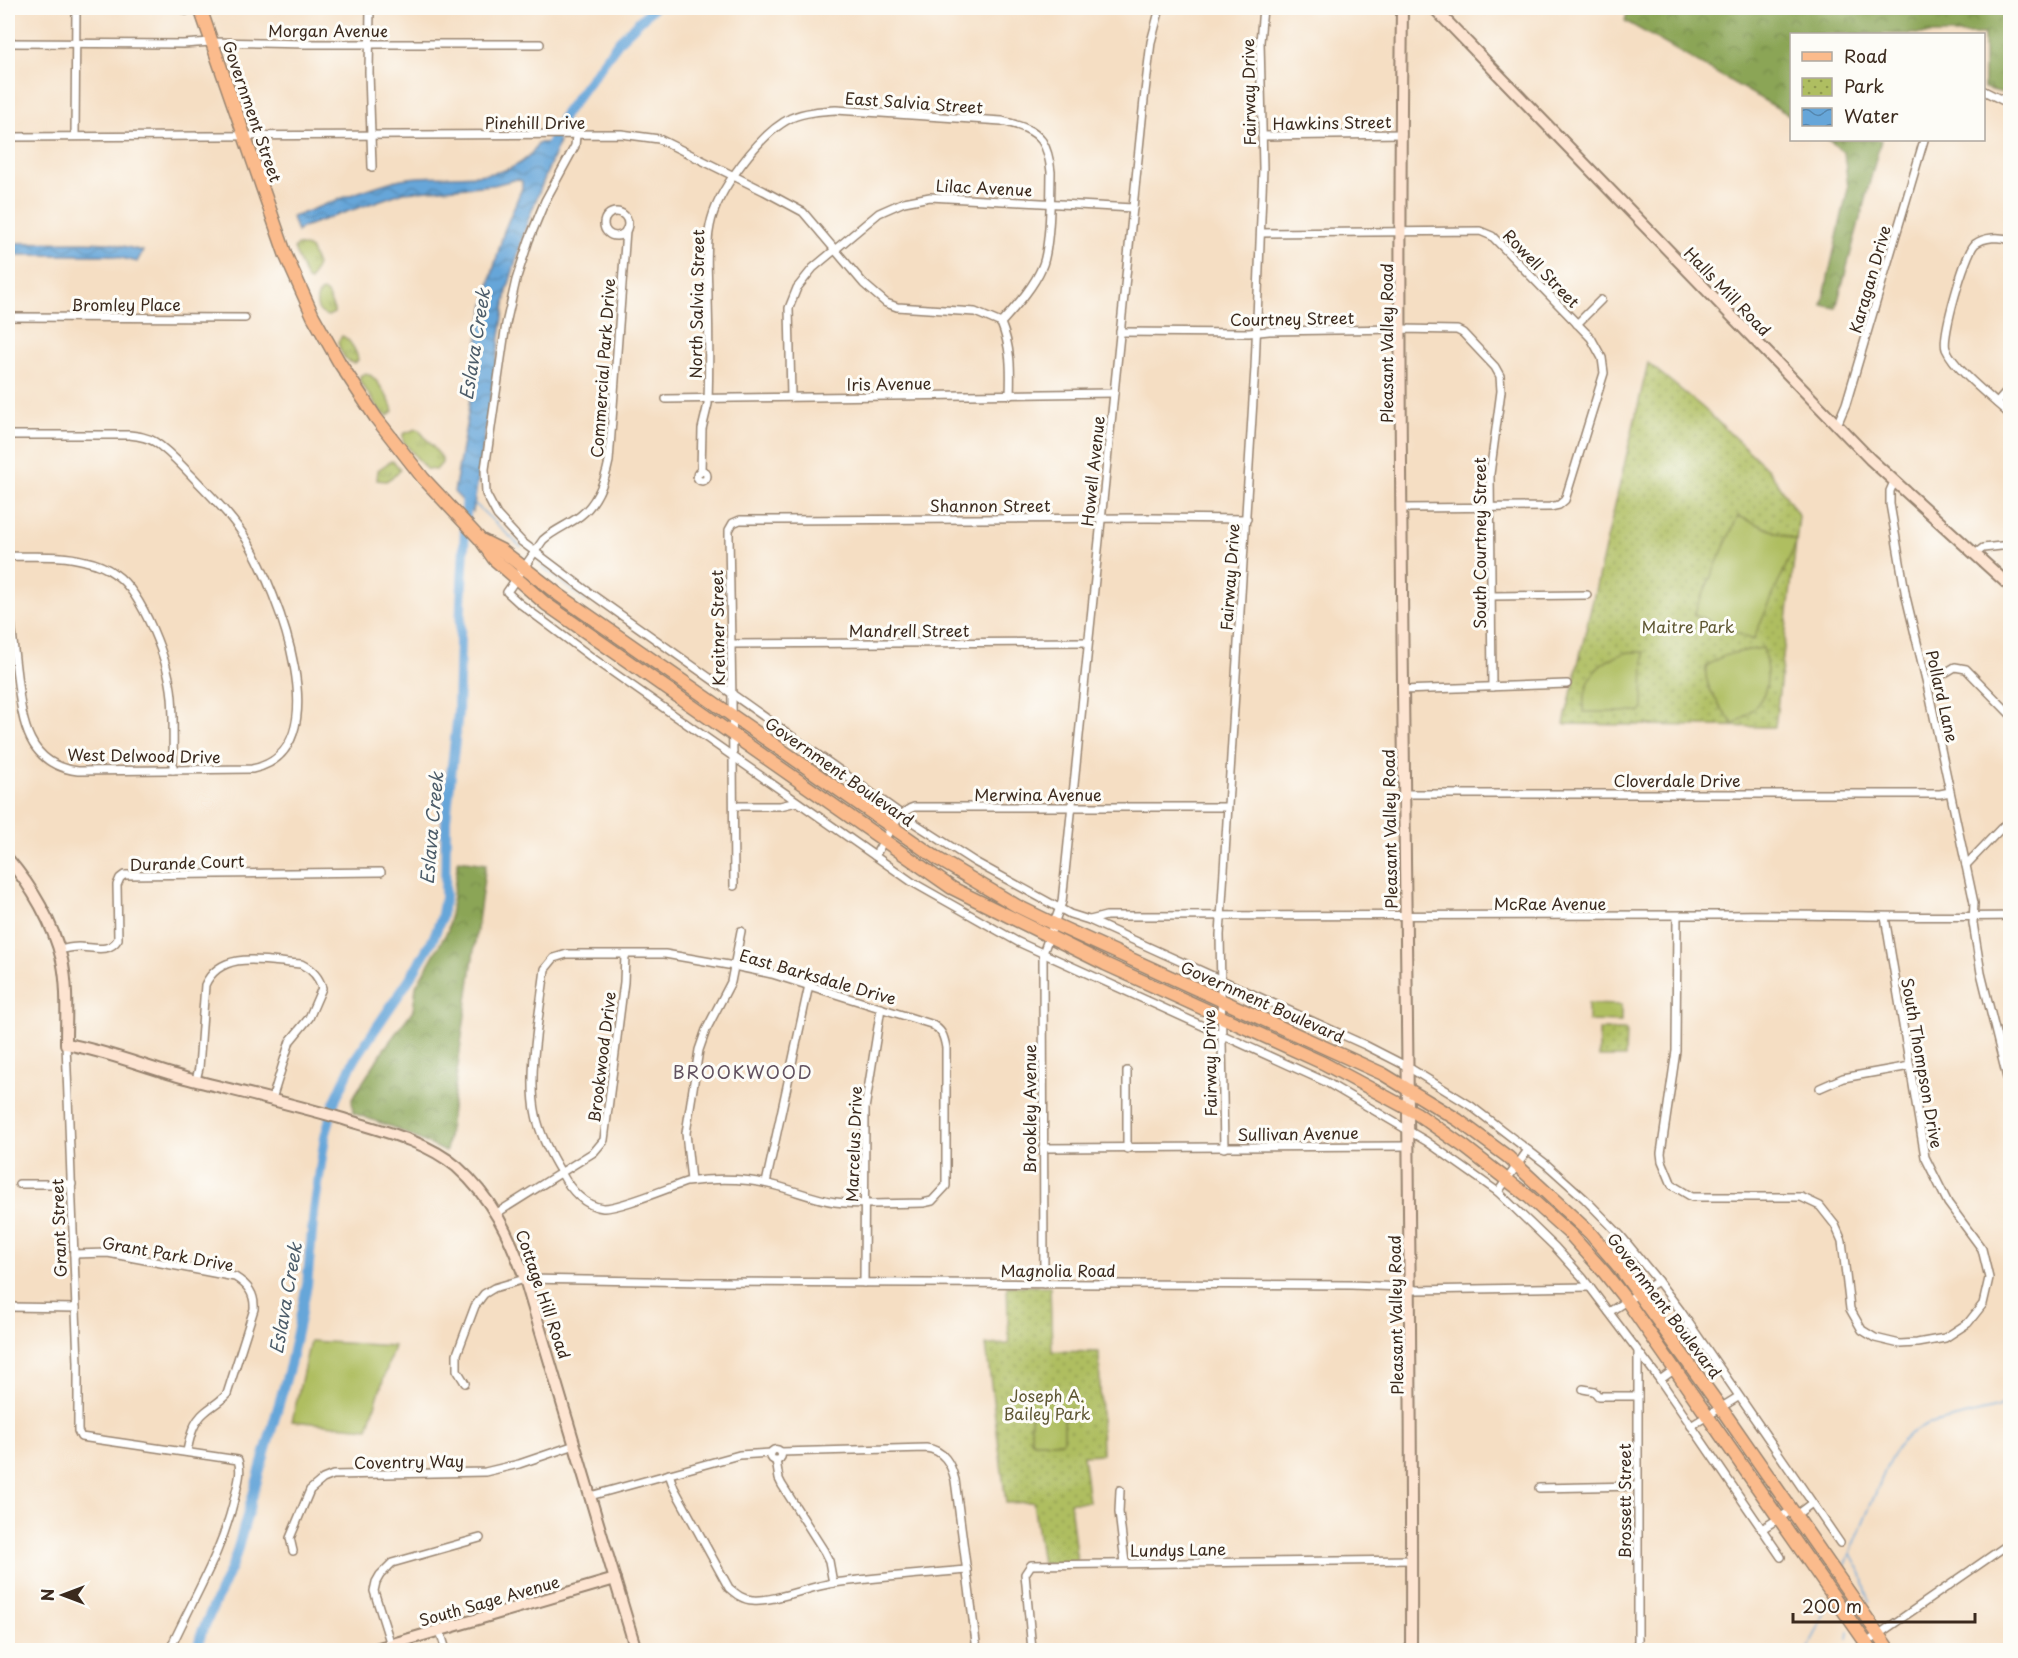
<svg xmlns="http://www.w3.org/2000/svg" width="2018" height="1658" font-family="'Playpen Sans',sans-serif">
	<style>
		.grass { fill: url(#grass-tufts); stroke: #757440; stroke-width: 1.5 }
		.forest { fill: url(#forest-crowns); stroke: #63683a; stroke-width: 1.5 }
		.park { fill: url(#park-dots); stroke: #757440; stroke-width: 1.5 }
		.pitch { fill: #afbe61; stroke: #757440; stroke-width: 1.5 }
		.water { fill: url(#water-waves); stroke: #50687c; stroke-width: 1.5 }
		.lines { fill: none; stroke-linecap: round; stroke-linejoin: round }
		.stream { stroke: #66a6d9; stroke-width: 1.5 }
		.river { stroke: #66a6d9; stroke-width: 10 }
		.street-casing { stroke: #988470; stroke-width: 10 }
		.secondary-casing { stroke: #988470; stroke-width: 14 }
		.primary-casing { stroke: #988470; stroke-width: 15 }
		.street { stroke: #fff; stroke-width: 7 }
		.secondary { stroke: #fde4d1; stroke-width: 10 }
		.primary { stroke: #fbbb8c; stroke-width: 12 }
		.labels { text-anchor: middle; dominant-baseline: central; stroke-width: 6; stroke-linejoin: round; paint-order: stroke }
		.street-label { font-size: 16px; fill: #3b2a1e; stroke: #fdfcf7 }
		.park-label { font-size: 16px; fill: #5e5632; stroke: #fdfcf7 }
		.water-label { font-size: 18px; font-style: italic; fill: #4c5c69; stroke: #fdfcf7 }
		.neighbourhood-label { font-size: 18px; letter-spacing: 1.5px; fill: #625260; stroke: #fdfcf7 }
	</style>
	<defs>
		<pattern id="grass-tufts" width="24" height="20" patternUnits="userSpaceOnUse" patternTransform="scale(1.5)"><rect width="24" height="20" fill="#afbe61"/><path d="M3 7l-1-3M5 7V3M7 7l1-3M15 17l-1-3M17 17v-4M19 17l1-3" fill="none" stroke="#909b4f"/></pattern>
		<pattern id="forest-crowns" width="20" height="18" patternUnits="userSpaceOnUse" patternTransform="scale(1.5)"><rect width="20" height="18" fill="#8ba557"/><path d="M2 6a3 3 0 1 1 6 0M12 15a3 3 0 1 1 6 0" fill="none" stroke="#738747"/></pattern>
		<pattern id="park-dots" width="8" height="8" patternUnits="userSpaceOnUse" patternTransform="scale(1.5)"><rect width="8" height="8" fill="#afbe61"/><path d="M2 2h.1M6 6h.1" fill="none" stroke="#909b4f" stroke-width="1.8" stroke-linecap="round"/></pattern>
		<pattern id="water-waves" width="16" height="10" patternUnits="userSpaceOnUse" patternTransform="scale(1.5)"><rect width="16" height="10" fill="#66a6d9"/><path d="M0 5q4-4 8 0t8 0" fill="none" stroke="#5587af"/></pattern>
	</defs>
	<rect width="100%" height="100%" fill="#fdfcf7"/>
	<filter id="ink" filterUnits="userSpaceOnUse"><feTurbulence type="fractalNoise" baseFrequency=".0167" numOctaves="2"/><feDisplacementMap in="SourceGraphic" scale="12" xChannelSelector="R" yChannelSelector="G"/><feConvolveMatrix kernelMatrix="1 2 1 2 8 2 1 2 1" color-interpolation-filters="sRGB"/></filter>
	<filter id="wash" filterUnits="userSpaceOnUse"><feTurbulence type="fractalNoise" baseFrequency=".008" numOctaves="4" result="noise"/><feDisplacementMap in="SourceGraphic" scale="24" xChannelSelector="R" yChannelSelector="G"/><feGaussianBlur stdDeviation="1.35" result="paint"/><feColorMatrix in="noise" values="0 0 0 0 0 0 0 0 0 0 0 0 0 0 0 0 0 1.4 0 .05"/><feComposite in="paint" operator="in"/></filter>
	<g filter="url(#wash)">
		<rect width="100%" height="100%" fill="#f5dec3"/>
		<g class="grass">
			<polygon points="297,245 310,248 317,265 310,281 307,280 294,249"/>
			<path d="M323,291L327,294L334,310V313L328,316C316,313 314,302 320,292Z"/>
			<path d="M342,336C349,338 357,352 358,360L355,363C345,362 340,351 338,342Z"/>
			<path d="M365,373C375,374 391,401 393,411L388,416L382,413L360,382V376Z"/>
			<polygon points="416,429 419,430 442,458 442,463 436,470 426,469 403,441 403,434"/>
			<polygon points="391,461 394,462 400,469 397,474 386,481 377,480 378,470"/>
		</g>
		<g class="forest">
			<polygon points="1628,8 2010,8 2010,95 1984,88 1984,34 1792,34 1791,116 1625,21"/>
			<polygon points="1828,140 1881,140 1836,308 1822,305 1848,188 1844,152"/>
			<polygon points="458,860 486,864 446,1152 392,1127 353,1113 352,1099 384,1049 413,1010 416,986 448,930"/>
		</g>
		<g class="park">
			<polygon points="1648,363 1702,407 1768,469 1799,516 1775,727 1564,724"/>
			<polygon points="1599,1030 1626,1030 1625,1057 1599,1057"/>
			<polygon points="1007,1286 1050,1286 1052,1351 1099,1352 1102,1454 1083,1455 1089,1502 1070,1502 1077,1563 1042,1564 1033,1502 1006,1503 986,1345 1009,1344"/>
		</g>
		<g class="pitch">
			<polygon points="1738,516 1797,541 1753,640 1694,614"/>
			<path d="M1763,648C1773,688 1766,701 1734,725C1723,709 1703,689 1706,667C1721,653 1743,651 1763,648Z"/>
			<path d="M1629,652H1644L1643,709L1640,712H1583C1585,678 1595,661 1629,652Z"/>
			<polygon points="1588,1004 1621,1005 1621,1022 1588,1021"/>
			<polygon points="310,1341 394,1346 368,1428 292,1421"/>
			<polygon points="1034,1412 1061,1412 1064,1414 1064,1439 1061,1442 1033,1442 1031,1439 1031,1415"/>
		</g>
		<g class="water">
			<path d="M559,142L528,220L507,291L473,512L454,492L467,420L479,333L491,278L504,231L522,188V181L517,179L494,185L404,192L303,227L297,232L292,217C328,204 364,188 401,179C444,170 514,190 538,143Z"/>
			<polygon points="80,242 111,243 143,251 137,262 109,255 8,255 8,243"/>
		</g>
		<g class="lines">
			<g class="stream">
				<polyline points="473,502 521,547"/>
				<polyline points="539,564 586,601"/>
				<polyline points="1851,1554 1862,1574 1867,1594 1871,1602"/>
				<polyline points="1843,1571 1887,1466 1897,1447 1909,1434 1927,1425 1997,1408 2010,1401"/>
				<polyline points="1848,1639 1849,1632"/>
				<polyline points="1808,1650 1829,1603"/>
			</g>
			<g class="river">
				<polyline points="546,155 564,115 620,40 653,8"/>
				<polyline points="197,1650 201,1634 235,1558 290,1365 307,1285 314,1211 325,1137 334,1103 353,1062 410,978 433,939 441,919 445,898 446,819 458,713 461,603 467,492"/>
			</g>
		</g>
	</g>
	<g filter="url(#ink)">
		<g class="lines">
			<g class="street-casing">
				<g id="street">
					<polyline points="370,8 369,72 372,167"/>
					<polyline points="186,11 191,8"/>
					<polyline points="8,43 183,44 211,42 306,44 540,44"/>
					<polyline points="1984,91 2010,104"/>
					<polyline points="75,136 76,8"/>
					<polyline points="576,136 575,146 545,201 529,240 516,280 506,324 485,469 486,494 497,515 522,542 583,588 911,821 975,862 1070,914 1089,920 1365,1045 1408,1067 1471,1106 1546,1164 1585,1199 1621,1236 1658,1281 1680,1310 1840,1543"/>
					<polyline points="1262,136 1402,134"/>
					<polyline points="8,137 621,134 659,139 764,191 803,212 864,284 886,303 897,307 975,312 1001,323"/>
					<circle cx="616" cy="224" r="12"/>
					<path d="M626,230L609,461C605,481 597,503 580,516C568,525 554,530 543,540L507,592L519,603L594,659L912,882L1018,942L1326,1082L1426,1141L1498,1192L1555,1247L1583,1278L1660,1380L1781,1557"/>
					<polyline points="1261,233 1480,231 1492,236 1591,338 1602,358 1604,373 1565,500 1559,505 1550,507 1401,508"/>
					<path d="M2010,240C2000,236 1984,237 1975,244C1965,254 1941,337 1946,349C1956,371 1992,398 2010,415"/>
					<polyline points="8,317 245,318"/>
					<polyline points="1577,324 1601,300"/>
					<polyline points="1120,332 1249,333 1269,331 1401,329 1457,330 1463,333 1495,367 1500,376 1501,391 1490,474 1492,687"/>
					<polyline points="791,397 789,308 797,288 813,268 879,213 904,202 930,197 1133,208"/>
					<polyline points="666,399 1114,393"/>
					<polyline points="1997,403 2010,388"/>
					<polyline points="1837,425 1846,404 1924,140"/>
					<path d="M8,435H129C138,436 147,437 155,442C169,451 180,464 192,476C211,496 233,517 248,542C276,590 342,751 252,769L78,771C22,764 22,713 16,668C13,642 10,616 8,590"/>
					<path d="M701,471L702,429L708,404C709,369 709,334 708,299C708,275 705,249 710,226C716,192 760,133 791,118C805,112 821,111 836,110L1002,121C1017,125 1032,128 1042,141C1048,150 1050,162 1051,172C1051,192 1050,250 1042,267C1033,288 1016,306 1001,323C1011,347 1011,369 1010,395"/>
					<circle cx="702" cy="476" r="5"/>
					<polyline points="1894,482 1890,491 1890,504 1906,597 1927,684 1974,903 1973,923 1981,973 2010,1090"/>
					<polyline points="1975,554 1983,548 2010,545"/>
					<path d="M8,556C33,557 61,554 85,561C95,563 107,568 115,574C143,593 169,663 172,697C174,721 173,746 173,770"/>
					<polyline points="1491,596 1587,595"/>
					<polyline points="731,644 1088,642"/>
					<polyline points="1927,684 1955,667 1966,669 2010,714"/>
					<polyline points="1402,690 1567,684"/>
					<polyline points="1403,794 1940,794 1950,792"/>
					<polyline points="734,806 780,806 797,802"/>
					<path d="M875,856C883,842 899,810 914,807H1227"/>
					<polyline points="1966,865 2010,819"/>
					<polyline points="734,886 733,756 729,537 729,530 733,523 740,520 776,520 1149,518 1247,519"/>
					<polyline points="1677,916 1676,1051 1661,1153 1662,1161 1672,1185 1692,1197 1801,1197 1820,1206 1835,1225 1842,1241 1850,1309 1862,1330 1875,1338 1900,1344 1917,1343 1945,1338 1968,1323 1983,1304 1989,1278 1982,1249 1948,1203 1925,1157 1885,917"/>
					<path d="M1090,920L1106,916C1312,916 1518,916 1724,915C1820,914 1915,918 2010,916"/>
					<path d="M59,950C65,949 71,947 78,947C93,947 109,954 118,939L117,885L120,878L124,875L381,872"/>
					<path d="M567,954H665L734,966L772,974L931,1024C942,1030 944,1036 946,1048V1186L932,1201L923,1203C894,1203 863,1206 835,1202C814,1199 794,1190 773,1185C745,1178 714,1178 686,1182C668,1188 618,1209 603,1208C584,1206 570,1189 562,1174C551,1156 540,1136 536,1115C527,1075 540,1012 545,969L554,958Z"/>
					<path d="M66,1044L78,1363V1431L81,1437L238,1460C242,1472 238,1483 235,1496C223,1550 195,1595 172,1645V1650"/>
					<polyline points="1127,1071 1127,1149"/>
					<path d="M196,1080L199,1068L205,985C222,948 268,962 301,964C311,969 319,976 322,988L309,1018L290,1041L272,1099"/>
					<polyline points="1820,1088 1843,1078 1910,1066"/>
					<polyline points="1043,1148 1409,1146"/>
					<polyline points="1224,1148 1220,935 1255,368 1263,168 1260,42 1263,8"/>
					<polyline points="691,1181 686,1133 699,1050 706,1030 731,982 741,931"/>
					<polyline points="766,1183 809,985"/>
					<polyline points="19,1184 72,1184"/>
					<polyline points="1498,1192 1528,1150"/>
					<polyline points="497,1213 594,1152 604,1140 624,982 625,955"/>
					<path d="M74,1254L108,1253L235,1277C248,1285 255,1294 254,1309L227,1394C220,1402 213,1405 205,1412C193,1422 190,1437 187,1451"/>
					<polyline points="864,1283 865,1109 881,1008"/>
					<polyline points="1044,1284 1043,953 1062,902 1144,100 1151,42 1160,8"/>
					<polyline points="8,1307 76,1308"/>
					<polyline points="1609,1312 1658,1281"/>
					<polyline points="1671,1337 1689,1324"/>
					<polyline points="1660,1380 1675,1369"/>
					<polyline points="465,1383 457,1370 457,1354 475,1306 484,1294 494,1288 525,1279 705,1282 1351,1285 1403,1287 1416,1290 1590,1287"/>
					<polyline points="1583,1389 1594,1391 1598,1396 1638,1396"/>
					<polyline points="1691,1426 1738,1397"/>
					<circle cx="776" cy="1455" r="5.5"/>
					<path d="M781,1452L926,1448C944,1450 951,1464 955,1480L977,1650"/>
					<polyline points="776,1460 779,1479 782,1485 824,1551 829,1561 833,1583"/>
					<path d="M669,1474L674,1488L729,1588C736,1594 743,1600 753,1600C774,1602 811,1586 834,1583C878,1577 923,1574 967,1570"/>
					<polyline points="1539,1488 1637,1486"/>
					<polyline points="1120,1490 1119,1512 1125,1563"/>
					<polyline points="590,1496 739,1455 771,1453"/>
					<polyline points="1796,1515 1812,1503"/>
					<polyline points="1762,1529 1792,1510"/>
					<polyline points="293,1551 290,1538 310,1490 323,1479 333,1475 485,1472 519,1464 575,1445"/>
					<polyline points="440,1631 446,1650"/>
					<polyline points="391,1645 374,1591 376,1582 380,1575 392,1563 480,1538"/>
					<polyline points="1032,1650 1025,1574 1031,1565 1412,1560"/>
					<polyline points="1638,1650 1638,1352"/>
					<polyline points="1856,1650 2010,1543"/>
				</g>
			</g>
			<g class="secondary-casing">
				<g id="secondary">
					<path d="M1402,8C1395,555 1413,1103 1411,1650"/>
					<polyline points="1434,8 1870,459 2010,586"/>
					<path d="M8,859C32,887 53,923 62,960C68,987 66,1016 66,1044C107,1051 145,1067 185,1078C236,1091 288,1103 340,1118C379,1130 425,1140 457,1167C492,1198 510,1236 525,1279L636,1650"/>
					<polyline points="372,1650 615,1579"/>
				</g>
			</g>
			<g class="primary-casing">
				<g id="primary">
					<polyline points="200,8 286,256 313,316 339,362 376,418 423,478 480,539 494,559 546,604 952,888 1105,964 1323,1063 1416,1113 1466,1148 1529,1197 1570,1234 1604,1272 1627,1301 1871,1650"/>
					<polyline points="483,541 501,550 559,595 938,859 1017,906 1054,924 1383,1074 1458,1120 1508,1157 1590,1233 1619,1267 1721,1408 1889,1650"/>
				</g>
			</g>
			<use href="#street" class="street"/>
			<use href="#secondary" class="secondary"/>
			<use href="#primary" class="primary"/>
		</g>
	</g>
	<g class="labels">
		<g class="street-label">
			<text x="328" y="30">Morgan Avenue</text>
			<text transform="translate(1248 92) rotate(-91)">Fairway Drive</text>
			<text transform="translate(914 102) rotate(4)">East Salvia Street</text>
			<text transform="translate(253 111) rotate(71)">Government Street</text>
			<text x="535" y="122">Pinehill Drive</text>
			<text transform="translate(1332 122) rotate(-1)">Hawkins Street</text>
			<text transform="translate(984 187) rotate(3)">Lilac Avenue</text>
			<text transform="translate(1542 268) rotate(46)">Rowell Street</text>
			<text transform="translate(1869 279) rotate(-74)">Karagan Drive</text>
			<text transform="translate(1728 291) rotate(46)">Halls Mill Road</text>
			<text x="126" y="304">Bromley Place</text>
			<text transform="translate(696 304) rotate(-89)">North Salvia Street</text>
			<text transform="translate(1292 318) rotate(-1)">Courtney Street</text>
			<text transform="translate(1386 343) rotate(-90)">Pleasant Valley Road</text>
			<text transform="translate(602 368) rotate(-86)">Commercial Park Drive</text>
			<text transform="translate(889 383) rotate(-1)">Iris Avenue</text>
			<text transform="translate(1092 471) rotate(-84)">Howell Avenue</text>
			<text x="990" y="505">Shannon Street</text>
			<text transform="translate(1479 543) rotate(-90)">South Courtney Street</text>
			<text transform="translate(1229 577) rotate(-86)">Fairway Drive</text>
			<text transform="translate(717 628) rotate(-91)">Kreitner Street</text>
			<text x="909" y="630">Mandrell Street</text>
			<text transform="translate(1943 696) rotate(77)">Pollard Lane</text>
			<text transform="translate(144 755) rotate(1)">West Delwood Drive</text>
			<text transform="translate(840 771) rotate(35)">Government Boulevard</text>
			<text x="1677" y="780">Cloverdale Drive</text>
			<text x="1038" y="794">Merwina Avenue</text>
			<text transform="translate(1389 829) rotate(-91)">Pleasant Valley Road</text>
			<text transform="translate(187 862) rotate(-2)">Durande Court</text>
			<text x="1550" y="903">McRae Avenue</text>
			<text transform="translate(818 976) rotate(16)">East Barksdale Drive</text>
			<text transform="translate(1263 1001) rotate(24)">Government Boulevard</text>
			<text transform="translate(601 1057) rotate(-83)">Brookwood Drive</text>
			<text transform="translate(1209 1063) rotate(-91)">Fairway Drive</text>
			<text transform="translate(1923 1063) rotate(80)">South Thompson Drive</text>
			<text transform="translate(1029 1109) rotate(-90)">Brookley Avenue</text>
			<text transform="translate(1298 1133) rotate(-1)">Sullivan Avenue</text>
			<text transform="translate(853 1144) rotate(-88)">Marcelus Drive</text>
			<text transform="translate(58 1228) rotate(-92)">Grant Street</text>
			<text transform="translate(168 1253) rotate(10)">Grant Park Drive</text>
			<text x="1058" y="1270">Magnolia Road</text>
			<text transform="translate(544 1294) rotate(71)">Cottage Hill Road</text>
			<text transform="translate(1665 1305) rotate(53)">Government Boulevard</text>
			<text transform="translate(1395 1315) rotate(-91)">Pleasant Valley Road</text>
			<text transform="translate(409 1461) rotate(-1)">Coventry Way</text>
			<text transform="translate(1624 1501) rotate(-90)">Brossett Street</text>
			<text transform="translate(1178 1549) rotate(-1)">Lundys Lane</text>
			<text transform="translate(489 1600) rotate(-16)">South Sage Avenue</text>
		</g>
		<g class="park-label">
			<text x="1688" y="626">Maitre Park</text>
			<text x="1047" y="1395">Joseph A.<tspan x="1047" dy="18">Bailey Park</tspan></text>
		</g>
		<g class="water-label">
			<text transform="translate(474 344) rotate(-81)">Eslava Creek</text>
			<text transform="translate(431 828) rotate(-85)">Eslava Creek</text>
			<text transform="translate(285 1298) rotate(-80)">Eslava Creek</text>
		</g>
		<g class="neighbourhood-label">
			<text x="743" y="1071">BROOKWOOD</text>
		</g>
	</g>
	<rect width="2018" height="1658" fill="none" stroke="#fdfcf7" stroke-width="30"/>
	<rect x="1790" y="33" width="195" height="108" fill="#fdfcf7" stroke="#afa8a0" stroke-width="1.5"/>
	<rect x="1802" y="52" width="30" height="9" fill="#fbbb8c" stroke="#afa8a0" stroke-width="1.5"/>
	<text x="1844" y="63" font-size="18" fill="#3b2a1e">Road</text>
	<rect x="1802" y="78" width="30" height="18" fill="url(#park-dots)" stroke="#afa8a0" stroke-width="1.5"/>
	<text x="1844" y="93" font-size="18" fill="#3b2a1e">Park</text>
	<rect x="1802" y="108" width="30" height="18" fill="url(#water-waves)" stroke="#afa8a0" stroke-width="1.5"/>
	<text x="1844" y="123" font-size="18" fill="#3b2a1e">Water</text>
	<g transform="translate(63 1595) rotate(270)" stroke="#fdfcf7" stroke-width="4.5" paint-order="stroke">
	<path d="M0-4.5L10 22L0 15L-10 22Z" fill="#3b2a1e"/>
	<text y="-9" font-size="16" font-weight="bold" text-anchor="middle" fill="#3b2a1e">N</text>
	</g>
	<path d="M1793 1613v9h182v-9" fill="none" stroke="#3b2a1e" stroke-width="3"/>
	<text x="1802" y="1613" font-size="18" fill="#3b2a1e" stroke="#fdfcf7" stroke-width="4.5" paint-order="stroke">200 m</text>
</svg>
